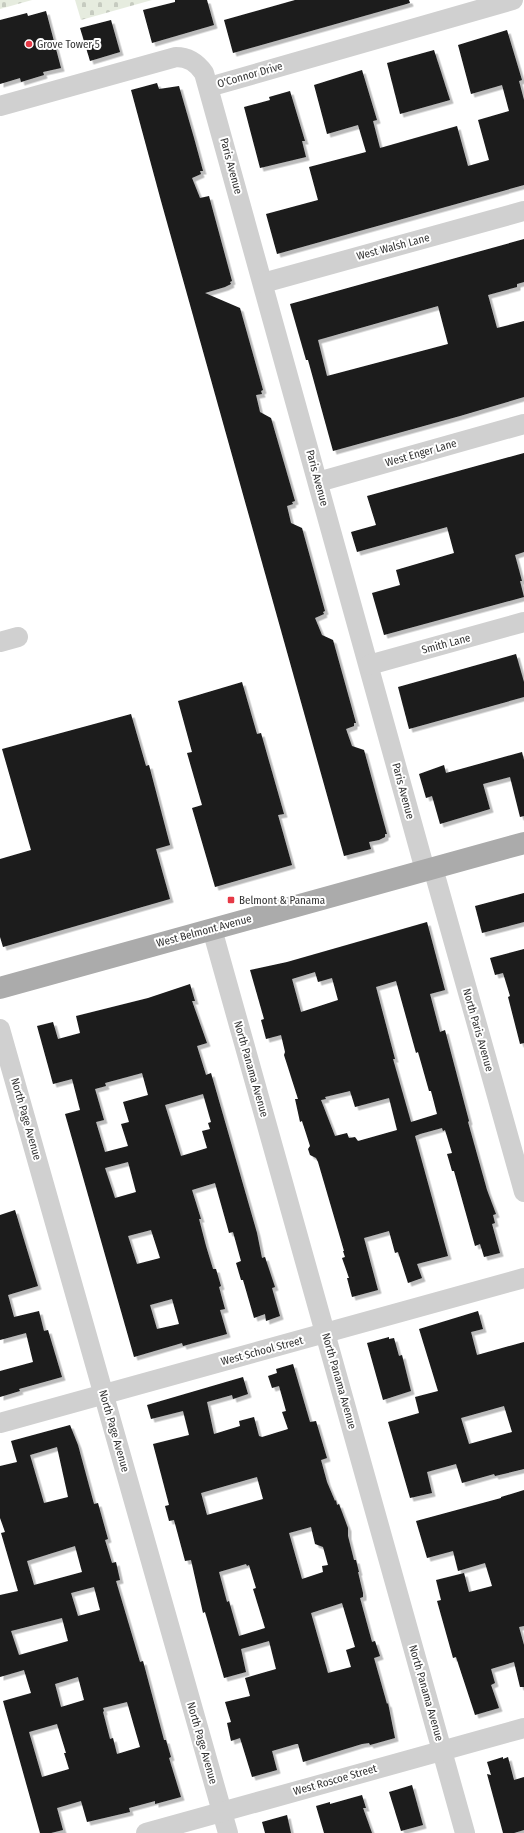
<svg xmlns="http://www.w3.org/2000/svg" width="524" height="1833" font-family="'Fira Sans Condensed',sans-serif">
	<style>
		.cemetery { fill: url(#cemetery-stones) }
		.building { fill: #1a1a1a; fill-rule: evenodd; filter: url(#shadow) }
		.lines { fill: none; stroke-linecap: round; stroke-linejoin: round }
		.minor { stroke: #d0d0d0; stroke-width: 20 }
		.major { stroke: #ababab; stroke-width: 22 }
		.poi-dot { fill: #e63946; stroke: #fff; stroke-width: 1.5 }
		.labels { text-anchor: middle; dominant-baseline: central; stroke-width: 4; stroke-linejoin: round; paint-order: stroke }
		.poi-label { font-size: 11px; fill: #333; stroke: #fff; text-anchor: start }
		.street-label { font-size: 11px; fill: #333; stroke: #fff }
	</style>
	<defs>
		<pattern id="cemetery-stones" width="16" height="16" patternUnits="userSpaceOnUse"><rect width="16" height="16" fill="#e6ecdf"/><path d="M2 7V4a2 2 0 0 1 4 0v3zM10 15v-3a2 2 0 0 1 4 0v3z" fill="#c6cbc0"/></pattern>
		<filter id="shadow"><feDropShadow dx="3.5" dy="3.5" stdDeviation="0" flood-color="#0004"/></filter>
	</defs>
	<rect width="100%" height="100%" fill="#fff"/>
	<g class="cemetery">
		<polygon points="0,0 32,0 0,9"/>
		<polygon points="75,0 152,0 81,20"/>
	</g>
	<g class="building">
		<polygon points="175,0 207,0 214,25 152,43 143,10 175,2"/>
		<polygon points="295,0 409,0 410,3 233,53 224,20"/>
		<polygon points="46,11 61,68 43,72 44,75 21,82 20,78 0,84 0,20 27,13 28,16"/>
		<polygon points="111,20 120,52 90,61 80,28"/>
		<polygon points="507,30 522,80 519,81 524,100 524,185 277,254 266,214 318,200 309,167 366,152 358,125 327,134 314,85 362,70 377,120 373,121 380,148 457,126 468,166 489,160 478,120 509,111 502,85 471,94 458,45"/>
		<polygon points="434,50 450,100 400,114 387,63"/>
		<polygon points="157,83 159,89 179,86 194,138 203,171 200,171 201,174 192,178 200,198 209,196 232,281 230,282 231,284 225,287 205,293 240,308 263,390 261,391 262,394 256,395 260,412 271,418 295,501 292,502 293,504 287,506 291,523 302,528 325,611 323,612 324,614 315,618 322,635 333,640 356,723 354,723 354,726 346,729 352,746 364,750 387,834 385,834 385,837 379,840 369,842 371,849 344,856 161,201 131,90"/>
		<polygon points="290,91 305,141 302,141 306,157 260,168 244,107 270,100 269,97"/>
		<path d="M524,239V282L517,284V287L488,295L497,328L524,321V397L460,416L333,451L308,360H306L290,304ZM438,306L448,344L327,376L318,340Z"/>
		<polygon points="524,453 524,552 515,555 522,581 520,581 524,597 384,635 372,593 400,585 396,570 454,553 447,527 357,552 351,532 376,525 367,496"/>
		<polygon points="516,654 524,682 524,697 409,729 398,687"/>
		<polygon points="242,682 257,734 261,733 284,814 278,815 292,865 215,887 192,808 202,805 187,753 192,752 178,701"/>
		<polygon points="131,714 146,766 149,765 170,845 156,849 170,899 3,947 0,937 0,859 31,850 2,749"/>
		<polygon points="522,752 524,760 524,816 520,817 510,777 483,784 490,809 440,824 432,796 426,798 419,774 444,765 446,773"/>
		<polygon points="524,893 524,922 482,933 475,906"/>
		<path d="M427,922L445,990L430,994L440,1032L445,1030L469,1121L468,1122L487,1190L496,1214L493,1215L495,1223L492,1224L500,1253L484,1257L480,1244L475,1246L454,1171H452L447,1154L452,1153L445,1130L443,1131L442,1128L420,1134L415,1136L448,1256L417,1264L422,1278L408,1283L398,1252L395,1253L389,1231L364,1238L378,1290L352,1297L347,1278H349L342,1258L345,1257L343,1251H344L318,1162L316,1158L310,1155L308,1149L310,1146L302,1121L300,1122L295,1099H298L284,1055L285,1052L281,1035L266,1039L261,1020L264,1019L250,970L287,962ZM315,972L318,982L332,978L338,1000L301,1012L292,979ZM396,981L416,1053L418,1052L429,1091H431L437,1114L411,1122L393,1059H395L376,987ZM350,1091L355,1107L389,1098L397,1130L358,1141L355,1137L349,1138L347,1133L335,1136L321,1100L326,1099L325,1097Z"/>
		<polygon points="524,949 524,1043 520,1044 508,997 510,996 503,973 495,975 490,958"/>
		<path d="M190,984L195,1001H192L207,1043L197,1046L206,1075L211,1073L257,1233L262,1258L265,1257L275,1287L272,1288L280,1316L266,1321L265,1314L254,1318L243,1280H241L236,1263L241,1261L233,1232L229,1233L215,1183L192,1190L201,1219H199L206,1246L213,1269H216L221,1286L219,1287L225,1309L220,1310L227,1334L183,1346L182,1343L134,1357L65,1114L80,1110L72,1079L53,1084L37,1026L53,1022L58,1039L80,1033L76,1016L148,998ZM142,1073L148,1095L123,1102L129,1122L121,1124L128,1146L105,1152L96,1122L104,1120L95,1089L106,1086L105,1083ZM203,1094L211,1122L208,1123L210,1129L202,1131L207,1148L181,1156L165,1105ZM128,1162L136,1192L115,1198L105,1168ZM151,1230L160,1258L137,1264L128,1236ZM172,1299L179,1324L157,1329L150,1305Z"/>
		<polygon points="15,1210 38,1286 8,1295 14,1317 39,1311 44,1331 48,1330 62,1377 19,1389 20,1391 0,1397 0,1371 33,1362 26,1333 0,1340 0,1215"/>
		<path d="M478,1311L483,1329L471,1332L477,1355L524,1342V1469L495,1476L494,1474L462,1483L456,1464L427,1472L432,1493L410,1498L388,1422L419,1413L415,1397L438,1391L419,1329ZM504,1406L512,1432L469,1444L461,1418Z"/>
		<polygon points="389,1337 389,1339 394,1338 399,1356 402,1355 411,1391 383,1400 367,1343"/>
		<path d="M293,1364L310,1422L316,1421L327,1458L321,1460L327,1482L335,1501L336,1500L337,1505L339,1504L348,1528V1536L354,1560H356L359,1572H358L363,1593V1597L360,1598L372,1642L375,1641L380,1656L374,1658L387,1704L388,1703L395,1738L370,1745L369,1743L362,1744L303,1762L298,1744H296L272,1751L277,1770L252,1777L240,1738L231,1741L227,1723L231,1722L225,1702L250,1696L245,1678L276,1669L269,1641L241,1649L246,1672L224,1678L205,1612L203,1613L191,1560L185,1561L174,1520L169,1521L165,1506L169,1505L153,1444L189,1435L183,1411L151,1419L147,1405L243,1377L248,1394L233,1399L232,1395L207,1402L214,1434L240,1426L239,1421L254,1417L259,1436L262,1437L288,1429L282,1412L286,1411L279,1386L272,1388L268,1376L277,1373L276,1369ZM257,1477L263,1499L207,1515L201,1493ZM311,1527L315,1544L323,1547L328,1565L322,1566L323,1572L302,1579L289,1533ZM246,1564L247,1566L249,1565L256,1588L253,1589L265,1628L239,1636L229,1601L227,1602L219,1572ZM342,1603L355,1647L346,1650L351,1667L328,1673L311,1613Z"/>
		<path d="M70,1425L78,1445L94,1504L98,1503L108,1539L105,1540L112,1563L116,1562L120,1580L116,1581L140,1662L143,1661L164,1740H166L171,1757L169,1758L181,1797L155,1804V1801L129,1808L130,1812L87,1822L81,1801L57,1808L63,1830L51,1833H40L3,1701L31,1693L24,1670L0,1677V1595L18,1591L1,1533L5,1532L0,1518V1466L17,1462L11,1441ZM57,1447L68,1497L44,1503L30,1455ZM75,1546L82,1572L34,1585L27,1561ZM94,1587L100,1610L78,1616L71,1593ZM62,1618L68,1641L19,1655L11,1631ZM78,1677L84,1700L61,1707L55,1684ZM127,1702L140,1747L117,1754L113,1738L110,1739L103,1712L104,1711L103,1708ZM57,1724L66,1753H64L69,1769L42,1777L29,1732Z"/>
		<polygon points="524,1490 524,1626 519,1627 524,1645 524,1687 520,1687 514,1662 491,1669 495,1683 491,1685 499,1708 475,1715 456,1657 453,1658 437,1601 441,1600 436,1580 464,1573 469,1592 492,1586 485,1563 458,1571 453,1551 427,1558 416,1521 501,1498 501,1497"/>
		<polygon points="503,1757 503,1759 508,1757 514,1780 524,1777 524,1830 514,1833 503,1833 487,1774 491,1775 487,1762"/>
		<polygon points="412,1785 423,1825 401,1831 389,1792"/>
		<polygon points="362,1795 366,1808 363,1808 372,1833 324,1833 316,1806 330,1802 330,1804"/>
		<polygon points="287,1815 291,1833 265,1833 262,1822"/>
	</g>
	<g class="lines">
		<g class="minor">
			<polyline points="209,87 513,0"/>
			<path d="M0,106L176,57C189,57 197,63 204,73L425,870"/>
			<polyline points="263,283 524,211"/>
			<polyline points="318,482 524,424"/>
			<polyline points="0,642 18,637"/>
			<polyline points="369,665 524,622"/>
			<polyline points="433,868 524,1192"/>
			<polyline points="212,929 465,1833"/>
			<polyline points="0,1029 228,1833"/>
			<polyline points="0,1423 524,1278"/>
			<polyline points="146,1833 524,1728"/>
		</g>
		<polyline class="major" points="0,988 524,843"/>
	</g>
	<g class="poi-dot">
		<circle cx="29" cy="44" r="4"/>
		<rect x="227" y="896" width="8" height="8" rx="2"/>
	</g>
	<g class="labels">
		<g class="poi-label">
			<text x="37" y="44">Grove Tower 5</text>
			<text x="239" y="900">Belmont &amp; Panama</text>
		</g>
		<g class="street-label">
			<text transform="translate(250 75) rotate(-16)">O'Connor Drive</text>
			<text transform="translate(231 166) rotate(75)">Paris Avenue</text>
			<text transform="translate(393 247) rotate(-15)">West Walsh Lane</text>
			<text transform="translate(421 453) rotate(-16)">West Enger Lane</text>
			<text transform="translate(317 478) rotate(75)">Paris Avenue</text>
			<text transform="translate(446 644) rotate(-15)">Smith Lane</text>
			<text transform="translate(403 791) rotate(75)">Paris Avenue</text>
			<text transform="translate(204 931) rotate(-15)">West Belmont Avenue</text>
			<text transform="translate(478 1030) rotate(74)">North Paris Avenue</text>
			<text transform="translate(251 1069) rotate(74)">North Panama Avenue</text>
			<text transform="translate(26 1119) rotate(74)">North Page Avenue</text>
			<text transform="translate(262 1351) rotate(-15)">West School Street</text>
			<text transform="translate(339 1381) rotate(74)">North Panama Avenue</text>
			<text transform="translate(114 1431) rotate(74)">North Page Avenue</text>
			<text transform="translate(426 1693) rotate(74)">North Panama Avenue</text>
			<text transform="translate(202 1743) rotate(74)">North Page Avenue</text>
			<text transform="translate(335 1780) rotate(-16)">West Roscoe Street</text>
		</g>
	</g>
</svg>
